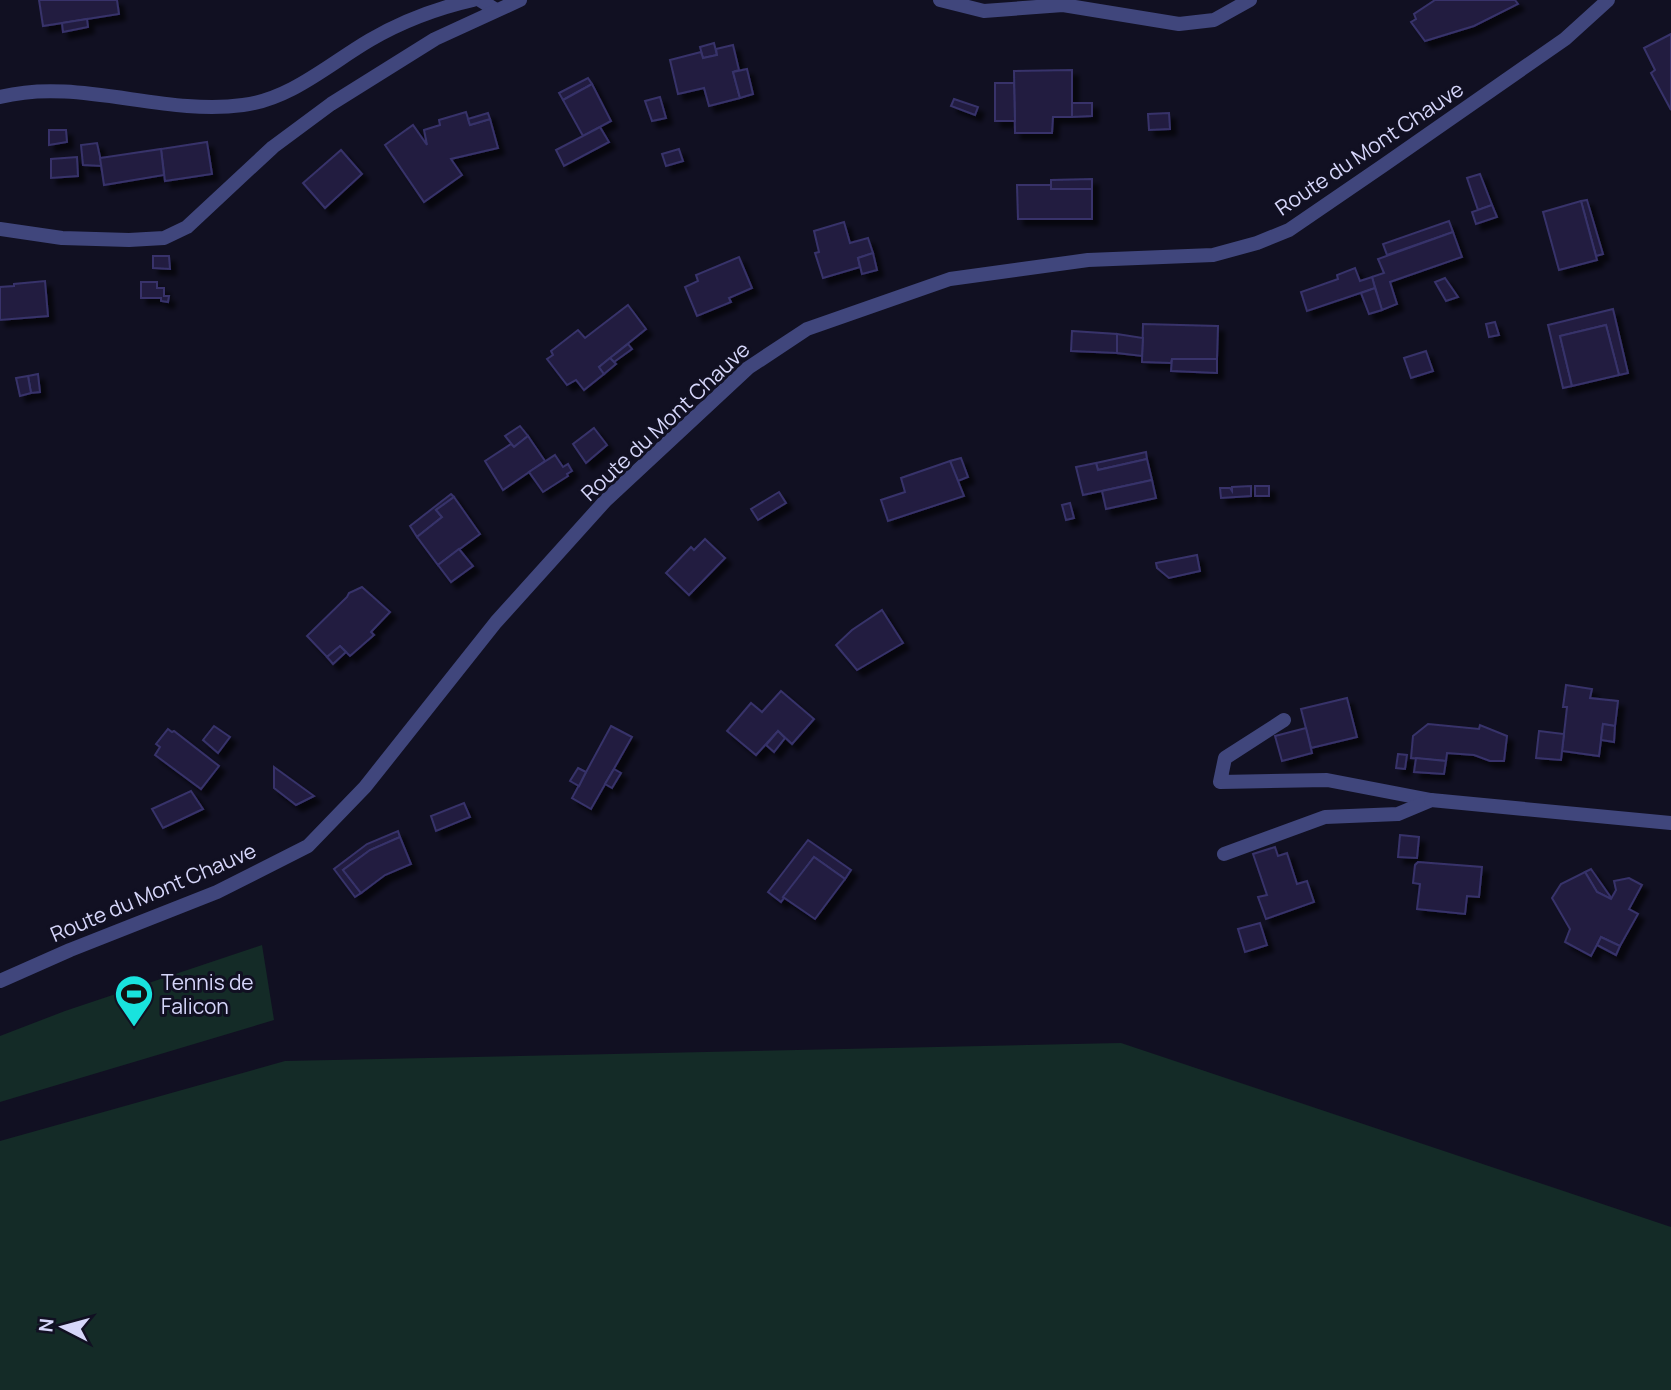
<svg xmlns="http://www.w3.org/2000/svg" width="1671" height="1390" font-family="Manrope,sans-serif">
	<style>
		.green { fill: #142b27 }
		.building { fill: #211e41; stroke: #37336a; stroke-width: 2; filter: url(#shadow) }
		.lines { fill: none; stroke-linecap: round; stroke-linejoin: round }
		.service { stroke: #40467c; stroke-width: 14 }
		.minor { stroke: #40467c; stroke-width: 14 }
		.tertiary { stroke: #40467c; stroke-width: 14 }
		.labels { text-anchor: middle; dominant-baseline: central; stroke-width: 6; stroke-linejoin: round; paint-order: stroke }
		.street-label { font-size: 21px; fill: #d6d6fa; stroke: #111022 }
		.poi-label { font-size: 21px; fill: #d6d6fa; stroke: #111022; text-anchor: start }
	</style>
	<defs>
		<filter id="shadow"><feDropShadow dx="6" dy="6" stdDeviation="2" flood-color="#0009"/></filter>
	</defs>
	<rect width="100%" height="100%" fill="#111022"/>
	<g class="green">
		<polygon points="262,945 274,1020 0,1102 0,1036 65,1011"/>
		<polygon points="1121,1043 1671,1227 1671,1390 0,1390 0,1141 285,1061"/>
	</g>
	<g class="building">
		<polygon points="39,0 117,0 119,14 43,26"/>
		<polygon points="1435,0 1515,0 1518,4 1474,26 1425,41 1411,22 1416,19 1414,14"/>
		<polygon points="87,19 88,27 63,32 62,23"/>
		<polygon points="1671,34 1671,110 1651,73 1655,70 1644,48"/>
		<polygon points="714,43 717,55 703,58 700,47"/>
		<polygon points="733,45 739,70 733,72 740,98 709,106 704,88 678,94 670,60 701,52 703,58 717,55 716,49"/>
		<polygon points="747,69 753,94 740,98 733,72"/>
		<polygon points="1072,70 1072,117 1053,117 1052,133 1015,133 1014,71"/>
		<polygon points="588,78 592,84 563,100 559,93"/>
		<polygon points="995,83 1014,83 1015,121 995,121"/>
		<polygon points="592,84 611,121 583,136 563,100"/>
		<polygon points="660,97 666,118 652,121 645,101"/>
		<polygon points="954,99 978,107 975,115 951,106"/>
		<polygon points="1072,103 1092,103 1092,116 1072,117"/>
		<polygon points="466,112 470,125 490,119 498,148 451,159 462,175 424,202 385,145 413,125 427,145 424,130 440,125 439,120"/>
		<polygon points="488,113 490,119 470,125 468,119"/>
		<polygon points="1169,113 1170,129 1149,130 1148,114"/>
		<polygon points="600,127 609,142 564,166 556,150"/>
		<polygon points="49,130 66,130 67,142 49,145"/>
		<polygon points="207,142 212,174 165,181 161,149"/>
		<polygon points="97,143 102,166 83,165 81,145"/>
		<polygon points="161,149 164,175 104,185 100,158"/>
		<polygon points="679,149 683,161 666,166 662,154"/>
		<polygon points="341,150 362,174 325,208 303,183"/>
		<polygon points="77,157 78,176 51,178 51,159"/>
		<polygon points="1480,174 1492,205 1478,210 1467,178"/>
		<polygon points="1092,179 1092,189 1051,189 1051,180"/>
		<polygon points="1017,185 1051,185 1051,189 1092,189 1092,219 1018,219"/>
		<polygon points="1587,200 1603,254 1596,256 1581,201"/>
		<polygon points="1581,201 1597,260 1559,270 1543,212"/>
		<polygon points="1492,205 1497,217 1476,224 1472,212"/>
		<polygon points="1449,221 1453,232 1387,255 1383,244"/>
		<polygon points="844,222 850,243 868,238 873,253 858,258 860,267 823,278 815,253 819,252 814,231"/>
		<polygon points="1453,232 1462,257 1390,282 1397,304 1382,310 1372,277 1384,273 1378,259"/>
		<polygon points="873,253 877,270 862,274 858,258"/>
		<polygon points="153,256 169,256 170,269 153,268"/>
		<polygon points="739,257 752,288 729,298 731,302 697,316 685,287 698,281 696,275"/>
		<polygon points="1355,268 1360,281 1372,277 1375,288 1307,311 1301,292 1338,279 1337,275"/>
		<polygon points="1445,278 1458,297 1446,301 1435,282"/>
		<polygon points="45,281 48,316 0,320 0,287 14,286 14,284"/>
		<polygon points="141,282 157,282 157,288 164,288 164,296 169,296 168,302 161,301 161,298 141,298"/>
		<polygon points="1375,288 1382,310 1369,314 1361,293"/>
		<polygon points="628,305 646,329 599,367 604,374 584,390 576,380 567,385 547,359 553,355 551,351 578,330 585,338"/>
		<polygon points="1613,309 1628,373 1619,375 1606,325 1560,336 1572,386 1563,388 1548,325"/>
		<polygon points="1495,322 1499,335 1489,337 1486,324"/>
		<polygon points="1143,324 1218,326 1217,359 1172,359 1171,363 1142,362"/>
		<polygon points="1606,325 1619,375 1572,386 1560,336"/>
		<polygon points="1072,331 1117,334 1117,353 1071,351"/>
		<polygon points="1117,334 1143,338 1142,356 1117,353"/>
		<polygon points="628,344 632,349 614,362 610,358"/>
		<polygon points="1426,351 1433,371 1411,378 1404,358"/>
		<polygon points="610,358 616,364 604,374 599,367"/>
		<polygon points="1172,359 1217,359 1217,373 1171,371"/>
		<polygon points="38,374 40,392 31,393 28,376"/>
		<polygon points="28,376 31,393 20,396 16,378"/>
		<polygon points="520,426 528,436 514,447 505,436"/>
		<polygon points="594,428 607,445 586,463 573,444"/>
		<polygon points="528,436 545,461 503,490 485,461 511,444 514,447"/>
		<polygon points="1146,452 1147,459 1098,470 1096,463"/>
		<polygon points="555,455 563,467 568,464 572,471 567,474 568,476 543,492 529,472"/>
		<polygon points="961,458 968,477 958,481 950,461"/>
		<polygon points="1147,459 1152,480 1083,495 1076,467 1096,463 1098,470"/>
		<polygon points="950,461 964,496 888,521 881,500 905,492 901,478"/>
		<polygon points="1152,480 1156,498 1106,509 1102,491"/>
		<polygon points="1251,486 1251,496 1221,498 1220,488 1230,488 1232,491 1232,487"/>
		<rect x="1255" y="486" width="14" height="10"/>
		<polygon points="779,492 786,503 758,520 751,509"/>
		<polygon points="451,494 454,497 436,510 442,517 417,537 410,526"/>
		<polygon points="454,497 480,534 438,565 417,537 442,517 436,510"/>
		<polygon points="1070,503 1074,518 1066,520 1062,505"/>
		<polygon points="705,539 725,558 689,595 666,573 691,547 694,550"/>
		<polygon points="459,549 473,566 451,582 438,565"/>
		<polygon points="1197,555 1200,571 1169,578 1157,568 1156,563"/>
		<polygon points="362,587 390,612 371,632 374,635 350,656 340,646 327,657 307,636 347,597 349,593"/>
		<polygon points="882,610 903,643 857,670 836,645 852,630"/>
		<polygon points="340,646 346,652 333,664 327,657"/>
		<polygon points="1566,685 1592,689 1590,698 1618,701 1615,726 1603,724 1599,756 1562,751 1567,707 1563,707"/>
		<polygon points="781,691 814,719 792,744 778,731 756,755 727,731 751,703 762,712"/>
		<polygon points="1347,698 1357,737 1311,748 1301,709"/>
		<polygon points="1428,724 1479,729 1480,725 1507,736 1504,761 1490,761 1474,755 1447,753 1446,761 1411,758 1413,736"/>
		<polygon points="1603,724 1615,726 1614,742 1601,740"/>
		<polygon points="214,726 230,737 218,753 203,740"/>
		<polygon points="611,726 632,737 591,809 572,798"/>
		<polygon points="1306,728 1312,753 1282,761 1275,736"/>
		<polygon points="168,729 172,732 174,731 219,766 201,789 155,755 160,747 156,744"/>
		<polygon points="778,731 785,738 774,752 766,745"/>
		<polygon points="1539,731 1564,734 1561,760 1536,758"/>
		<polygon points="1398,754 1407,755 1405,769 1396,768"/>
		<polygon points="1416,758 1446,761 1444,774 1414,772"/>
		<polygon points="274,767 314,796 296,805 274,788"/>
		<polygon points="578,768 586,772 579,786 570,781"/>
		<polygon points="614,769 621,773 612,788 605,784"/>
		<polygon points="191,791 203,809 163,828 152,809"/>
		<polygon points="464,803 470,817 436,831 431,816"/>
		<polygon points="398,831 400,837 370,850 343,870 361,893 355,897 334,869 367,844"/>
		<polygon points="1400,835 1419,837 1417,858 1398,857"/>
		<polygon points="400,837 411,864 385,875 361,893 343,870 370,850"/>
		<polygon points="808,840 851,870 845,879 814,857 781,902 768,892"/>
		<polygon points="1275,847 1278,856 1287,853 1297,884 1307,881 1314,902 1266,919 1258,897 1267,895 1253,854"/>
		<polygon points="814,857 845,879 815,919 783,897"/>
		<polygon points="1418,862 1482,867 1479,897 1467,896 1465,914 1417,909 1420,884 1413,883 1415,865"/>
		<polygon points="1591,869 1612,899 1611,899 1597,892 1585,872"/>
		<polygon points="1585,872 1597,892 1611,899 1616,890 1614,881 1629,878 1642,885 1629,909 1638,914 1620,946 1601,937 1591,956 1565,942 1570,929 1552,898 1561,884"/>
		<polygon points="1260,923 1267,945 1245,952 1238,929"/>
		<polygon points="1601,937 1620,946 1616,955 1597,945"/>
	</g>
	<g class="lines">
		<g class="service">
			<polyline points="480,0 496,10"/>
			<path d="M0,97C78,77 163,116 243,105C291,99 329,64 370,40C401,22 438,8 473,0"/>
			<polyline points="1284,720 1225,758 1220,782 1327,780 1431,800"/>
			<polyline points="1224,854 1325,817 1398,814 1429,801"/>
		</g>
		<g class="minor">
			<polyline points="940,0 984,11 1063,5 1179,24 1214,20 1250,0"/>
			<polyline points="0,229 62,238 129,240 164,238 187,227 273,147 331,104 435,39 520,0"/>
			<polyline points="1431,800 1671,823"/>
		</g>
		<polyline class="tertiary" points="0,981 70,950 217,892 308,846 365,787 496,622 606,500 748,368 807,329 950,279 1088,260 1213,255 1257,243 1289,230 1384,165 1565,39 1608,0"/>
	</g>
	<defs>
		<g id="stadium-pin" transform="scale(2.0125)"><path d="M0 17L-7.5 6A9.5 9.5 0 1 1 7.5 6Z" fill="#19e3de" stroke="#111022"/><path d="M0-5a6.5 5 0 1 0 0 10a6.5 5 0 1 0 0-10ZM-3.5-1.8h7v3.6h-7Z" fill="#111"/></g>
	</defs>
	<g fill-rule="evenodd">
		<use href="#stadium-pin" x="134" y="994"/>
	</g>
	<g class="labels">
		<g class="street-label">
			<text transform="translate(1369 148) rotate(-34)">Route du Mont Chauve</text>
			<text transform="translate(665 421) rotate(-43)">Route du Mont Chauve</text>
			<text transform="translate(153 892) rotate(-23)">Route du Mont Chauve</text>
		</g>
		<g class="poi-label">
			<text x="161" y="982">Tennis de<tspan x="161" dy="24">Falicon</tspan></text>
		</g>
	</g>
	<g transform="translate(63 1327) rotate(276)" stroke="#111022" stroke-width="5" paint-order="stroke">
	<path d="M0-5L12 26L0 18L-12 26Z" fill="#d6d6fa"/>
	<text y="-10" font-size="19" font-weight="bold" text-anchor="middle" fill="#d6d6fa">N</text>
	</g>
</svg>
